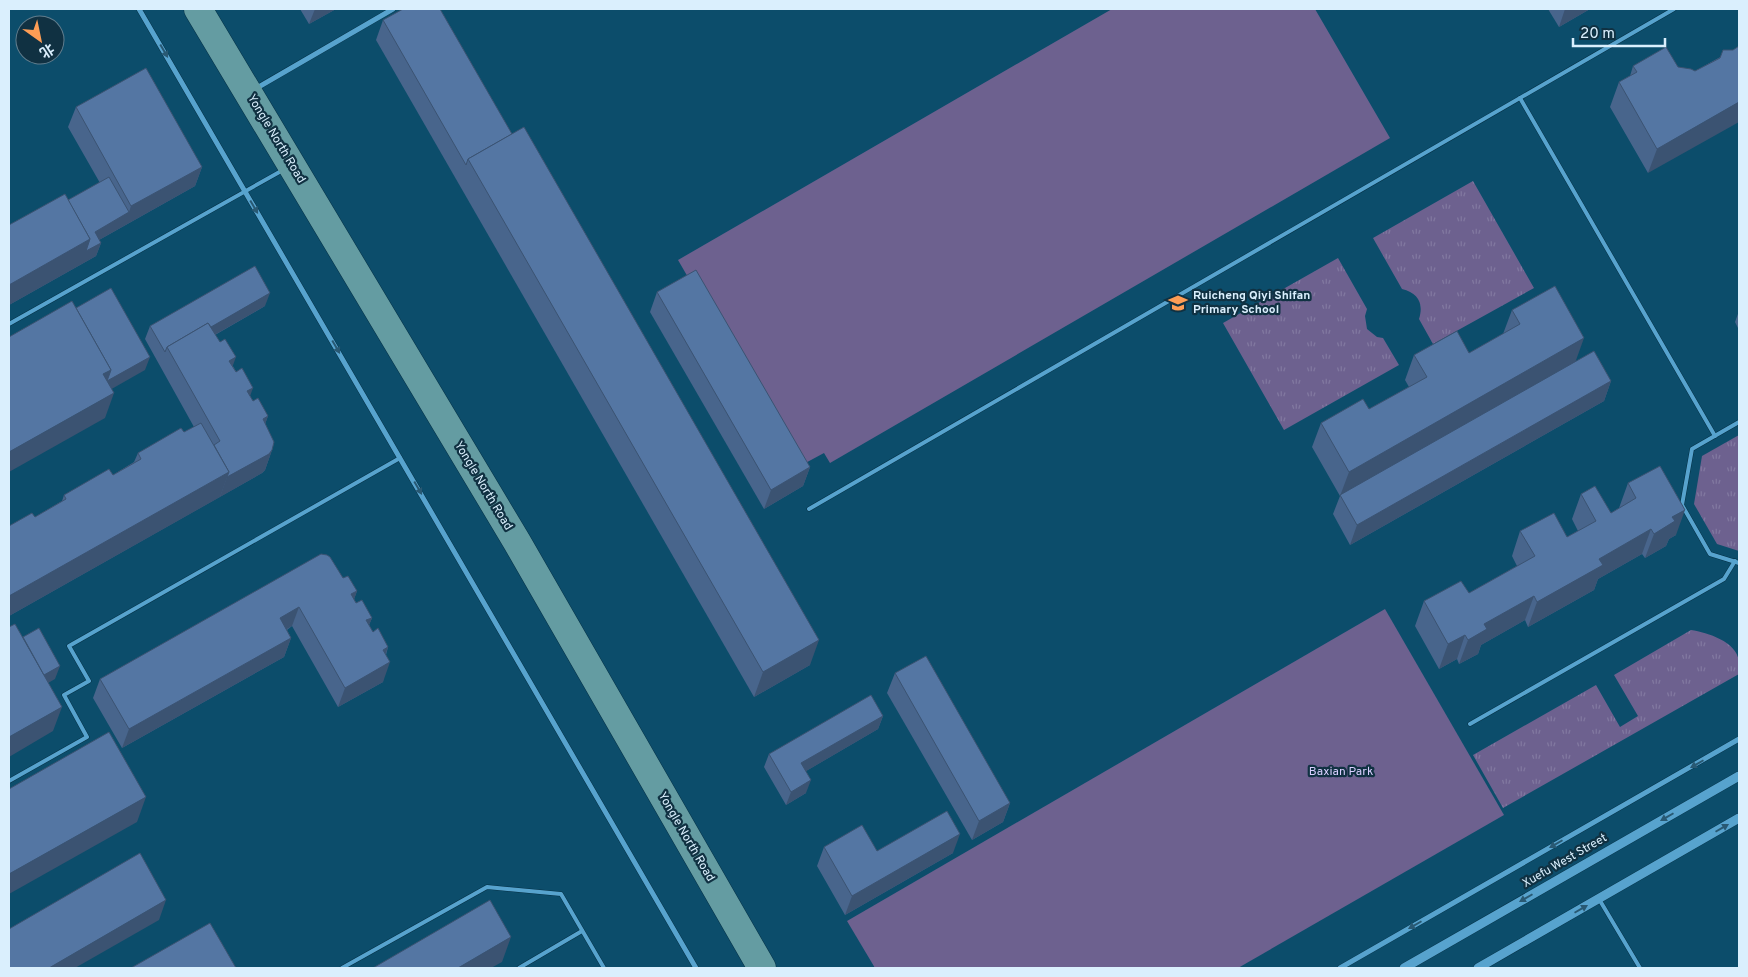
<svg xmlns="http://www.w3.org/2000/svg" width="1748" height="977" font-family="Overpass,'Noto Sans SC',sans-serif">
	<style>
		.grass { fill: url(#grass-tufts) }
		.park { fill: #6d618f }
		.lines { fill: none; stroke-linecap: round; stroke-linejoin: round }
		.service-casing { stroke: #053146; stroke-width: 5 }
		.minor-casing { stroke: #053146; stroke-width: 6 }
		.tertiary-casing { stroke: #053146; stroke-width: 10 }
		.secondary-casing { stroke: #053146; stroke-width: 29 }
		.service { stroke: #57a3ce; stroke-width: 4 }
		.minor { stroke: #57a3ce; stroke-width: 5 }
		.tertiary { stroke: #57a3ce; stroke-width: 9 }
		.secondary { stroke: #649ca2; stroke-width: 28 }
		.wall { fill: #48658c }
		.shaded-wall { fill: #3b5372 }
		.building { fill: #5476a3; stroke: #3b5372 }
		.oneway { fill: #295973 }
		.labels { text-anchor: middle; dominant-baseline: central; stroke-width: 4.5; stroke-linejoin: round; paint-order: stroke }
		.street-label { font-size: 12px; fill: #daeffd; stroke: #103142 }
		.poi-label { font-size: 12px; font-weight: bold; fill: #daeffd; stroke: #103142; text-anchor: start }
		.park-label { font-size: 12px; fill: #dacfff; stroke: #103142 }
	</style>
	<defs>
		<pattern id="grass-tufts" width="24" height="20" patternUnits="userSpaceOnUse" patternTransform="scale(1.25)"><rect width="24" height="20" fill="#6d618f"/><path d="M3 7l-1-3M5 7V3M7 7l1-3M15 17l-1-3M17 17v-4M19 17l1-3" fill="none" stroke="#8178a0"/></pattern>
	</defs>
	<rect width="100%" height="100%" fill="#0c4d6b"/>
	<g class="grass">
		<path d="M1473,181L1534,288L1433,344L1419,319C1424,303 1418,293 1402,289L1373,238Z"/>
		<polygon points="1338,258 1367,309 1365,316 1367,329 1377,337 1383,338 1399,365 1284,430 1223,323"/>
		<polygon points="1739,435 1739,551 1717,544 1694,504 1702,456"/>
		<path d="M1691,630C1708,633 1736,641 1739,661C1740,665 1739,670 1739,674L1503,808L1473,755L1596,685L1620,727L1638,716L1614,675Z"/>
	</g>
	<g class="park">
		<polygon points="1112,9 1315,9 1390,138 830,463 824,453 798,467 678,260"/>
		<polygon points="1385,609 1504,815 1238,968 875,968 847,921"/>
	</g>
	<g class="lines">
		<g class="service-casing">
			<g id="service">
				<polyline points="1520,98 1715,436"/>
				<polyline points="9,324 283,170"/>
				<polyline points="1739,422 1692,449 1682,505 1710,554 1739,563"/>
				<polyline points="809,509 1674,9"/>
				<polyline points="1470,724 1724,579 1735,561"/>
				<polyline points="9,781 87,737 64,695 89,681 69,646 400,458"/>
				<polyline points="1599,899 1640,968"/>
				<polyline points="342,968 487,887 561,894 604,968"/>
				<polyline points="519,968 582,931"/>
			</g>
		</g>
		<g class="minor-casing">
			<g id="minor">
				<polyline points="139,9 696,968"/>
				<polyline points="255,89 393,9"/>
				<polyline points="1340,968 1739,739"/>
			</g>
		</g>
		<g class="tertiary-casing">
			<g id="tertiary">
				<polyline points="1404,968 1739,776"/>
				<polyline points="1478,968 1739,818"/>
			</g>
		</g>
		<g class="secondary-casing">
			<polyline id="secondary" points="198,9 517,542 762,968"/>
		</g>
		<use href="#service" class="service"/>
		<use href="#minor" class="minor"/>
		<use href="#tertiary" class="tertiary"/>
		<use href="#secondary" class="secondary"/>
	</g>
	<g class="wall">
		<polygon points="300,9 336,9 309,24"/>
		<polygon points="1548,9 1590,9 1559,27"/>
		<polygon points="383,20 810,665 754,697 376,40"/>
		<polygon points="1733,50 1648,173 1610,107 1619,82 1630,76 1633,66 1678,67 1695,71"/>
		<polygon points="76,107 202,167 195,186 99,240 101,243 96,256 9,305 9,225 68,200 100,183 68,127"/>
		<polygon points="657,292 810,467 803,486 764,509 650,312"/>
		<polygon points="265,306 215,335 253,401 268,416 265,424 272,450 265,470 262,473 9,616 35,517 62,501 64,495 113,475 134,462 138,453 184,432 194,427 145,339 150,326"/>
		<polygon points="1512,310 1576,361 1611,381 1604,401 1350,545 1333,514 1340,496 1312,447 1321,423 1369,409 1409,387 1405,380 1414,355 1469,353 1503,334"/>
		<polygon points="1739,311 1739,330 1735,322"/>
		<polygon points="1628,483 1676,535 1669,539 1666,546 1645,558 1642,554 1598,579 1594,590 1528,627 1525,620 1481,645 1478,654 1459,664 1457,659 1439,669 1415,626 1424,601 1469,593 1517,566 1512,556 1520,531 1567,537 1578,531 1572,519 1581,494 1611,513 1619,508"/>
		<polygon points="343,578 357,591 354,599 356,603 372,618 369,625 373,632 388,647 386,655 383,682 338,707 292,626 287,630 291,638 284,657 122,748 93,698 100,679"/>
		<polygon points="895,673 1010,803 1003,822 972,840 887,693"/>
		<polygon points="883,716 878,729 806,771 806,793 786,805 764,767 769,754"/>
		<polygon points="824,847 877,851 953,853 845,915 817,866"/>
	</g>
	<g class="shaded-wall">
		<polygon points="315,9 336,9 309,24"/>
		<polygon points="1565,9 1590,9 1559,27"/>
		<polygon points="1739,102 1739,122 1648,173 1657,149"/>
		<polygon points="202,167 195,186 90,245 95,232 129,212 131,206"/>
		<polygon points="90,239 101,243 96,256 9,305 9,285"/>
		<polygon points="270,293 265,306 174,358 169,350"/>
		<polygon points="1584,338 1575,363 1340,496 1349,472"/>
		<polygon points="150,357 145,370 94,399 103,374 111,370"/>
		<polygon points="236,357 229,376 229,361"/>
		<polygon points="1611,381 1604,401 1350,545 1357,525"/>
		<polygon points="253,388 246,407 247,391"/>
		<polygon points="114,393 105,418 9,472 9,452"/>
		<polygon points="268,416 261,435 263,419"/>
		<polygon points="272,450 265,470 262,473 220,497 227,477"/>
		<polygon points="810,467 803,486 764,509 771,490"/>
		<polygon points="229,472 220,497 9,616 9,596"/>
		<polygon points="1685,510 1676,535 1669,539 1666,546 1645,558 1654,534 1672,517"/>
		<polygon points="1651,529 1642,554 1598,579 1594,590 1528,627 1537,602 1599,559"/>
		<polygon points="357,591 350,611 351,594"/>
		<polygon points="1534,596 1525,620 1481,645 1478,654 1459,664 1468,640 1484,624"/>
		<polygon points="299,607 292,626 273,637 280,618"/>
		<polygon points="372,618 364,637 366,620"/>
		<polygon points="1465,635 1457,659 1439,669 1448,644"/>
		<polygon points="291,638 284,657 122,748 129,729"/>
		<polygon points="819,640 810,665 754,697 763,672"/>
		<polygon points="388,647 381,667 383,650"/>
		<polygon points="390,662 383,682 338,707 345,688"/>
		<polygon points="60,666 55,679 31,693 36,679"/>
		<polygon points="62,707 53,731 9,757 9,737"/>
		<polygon points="883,716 878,729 796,777 801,763"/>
		<polygon points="811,780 806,793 786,805 791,792"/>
		<polygon points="146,797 137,822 9,894 9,874"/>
		<polygon points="1010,803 1003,822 972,840 979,821"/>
		<polygon points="960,834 953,853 845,915 852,896"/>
		<polygon points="166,900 159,920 75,968 49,968"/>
		<polygon points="511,937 502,962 491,968 458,968"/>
	</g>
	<g class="building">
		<polygon points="403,9 440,9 512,134 468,159 466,165 383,20"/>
		<polygon points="1739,46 1739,102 1657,149 1619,82 1637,72 1633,66 1666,47 1678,67 1691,69 1695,71 1720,58 1723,50 1733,50"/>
		<polygon points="146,68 202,167 131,206 76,107"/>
		<polygon points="524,127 819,640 763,672 468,159"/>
		<polygon points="109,177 129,212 95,232 101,243 86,251 90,239 68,200"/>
		<polygon points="65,194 90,239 9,285 9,225"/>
		<polygon points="255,266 270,293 211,327 208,323 167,347 165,352 150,326"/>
		<polygon points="696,270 810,467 771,490 657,292"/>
		<polygon points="1555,286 1584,338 1349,472 1321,423 1363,399 1369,409 1427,377 1414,355 1457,331 1469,353 1520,324 1512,310"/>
		<polygon points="111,288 150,357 107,381 111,370 76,308"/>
		<polygon points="72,301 111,370 103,374 114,393 9,452 9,337"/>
		<polygon points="208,323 220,342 225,339 236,357 229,361 236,372 242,368 253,388 247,391 253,401 258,398 268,416 263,419 274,442 272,450 269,454 227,477 229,472 214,445 220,441 167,347"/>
		<polygon points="1594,351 1611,381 1357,525 1340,495"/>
		<polygon points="201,423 229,472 9,596 9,526 32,513 35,517 66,499 64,495 109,469 113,475 141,459 138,453 181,428 184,432"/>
		<polygon points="1660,466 1685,510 1672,517 1675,521 1654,534 1651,529 1599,559 1603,565 1537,602 1534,596 1484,624 1487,629 1468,640 1465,635 1448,644 1424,601 1461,581 1469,593 1535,556 1520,531 1554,513 1567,537 1596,521 1581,494 1595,486 1611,513 1636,498 1628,483"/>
		<polygon points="321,554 327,555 330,557 343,578 348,576 357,591 351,594 356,603 362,600 372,618 366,620 373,632 378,628 388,647 383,650 390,662 345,688 299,607 280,618 291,638 129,729 100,679"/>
		<polygon points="15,624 62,707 9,737 9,627"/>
		<polygon points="39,628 60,666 44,675 23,637"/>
		<polygon points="926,656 1010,803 979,821 895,673"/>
		<polygon points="871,695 883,716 801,763 811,780 791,792 769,754"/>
		<polygon points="109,732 146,797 9,874 9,789"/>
		<polygon points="947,811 960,834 852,896 824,847 862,825 877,851"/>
		<polygon points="140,853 166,900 49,968 9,968 9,929"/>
		<polygon points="490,900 511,937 458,968 373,968"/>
		<polygon points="210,923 236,968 131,968"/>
	</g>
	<defs><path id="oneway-solid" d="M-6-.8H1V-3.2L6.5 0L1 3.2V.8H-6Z" transform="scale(1.25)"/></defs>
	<g class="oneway">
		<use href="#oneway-solid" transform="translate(164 51) rotate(60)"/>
		<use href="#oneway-solid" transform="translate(254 207) rotate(60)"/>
		<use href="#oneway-solid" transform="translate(336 347) rotate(60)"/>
		<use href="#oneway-solid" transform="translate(418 488) rotate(60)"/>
		<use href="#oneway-solid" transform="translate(1697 764) rotate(150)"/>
		<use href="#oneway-solid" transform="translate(1667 817) rotate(150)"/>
		<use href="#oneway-solid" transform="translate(1722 828) rotate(-30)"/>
		<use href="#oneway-solid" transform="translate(1556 844) rotate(150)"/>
		<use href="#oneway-solid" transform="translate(1526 898) rotate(150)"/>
		<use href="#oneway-solid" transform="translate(1581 909) rotate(-30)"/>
		<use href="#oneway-solid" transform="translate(1415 925) rotate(150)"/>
	</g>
	<defs>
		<g id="school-bare" transform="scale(1.5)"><path d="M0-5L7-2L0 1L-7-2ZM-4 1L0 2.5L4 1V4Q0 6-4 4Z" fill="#fd9d55" stroke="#103142" stroke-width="2.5" paint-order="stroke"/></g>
	</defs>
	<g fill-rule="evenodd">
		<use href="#school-bare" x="1178" y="303"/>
	</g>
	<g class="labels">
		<g class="street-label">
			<text transform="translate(276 139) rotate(59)">Yongle North Road</text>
			<text transform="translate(483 486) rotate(59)">Yongle North Road</text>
			<text transform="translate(686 837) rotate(60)">Yongle North Road</text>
			<text transform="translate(1565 861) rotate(-30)">Xuefu West Street</text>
		</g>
		<g class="poi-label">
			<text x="1193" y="296">Ruicheng Qiyi Shifan<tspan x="1193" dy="14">Primary School</tspan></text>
		</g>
		<g class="park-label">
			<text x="1341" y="772">Baxian Park</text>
		</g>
	</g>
	<rect width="1748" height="977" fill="none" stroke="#daeffd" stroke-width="20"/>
	<g transform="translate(40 40) rotate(147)"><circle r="24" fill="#103142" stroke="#617d8d"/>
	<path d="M0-4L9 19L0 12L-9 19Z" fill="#fd9d55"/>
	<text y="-8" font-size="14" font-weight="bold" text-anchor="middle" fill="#daeffd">北</text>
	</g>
	<path d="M1573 38v8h92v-8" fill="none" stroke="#daeffd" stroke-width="2.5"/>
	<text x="1580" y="38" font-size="15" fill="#daeffd" stroke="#103142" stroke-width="4" paint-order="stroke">20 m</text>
</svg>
